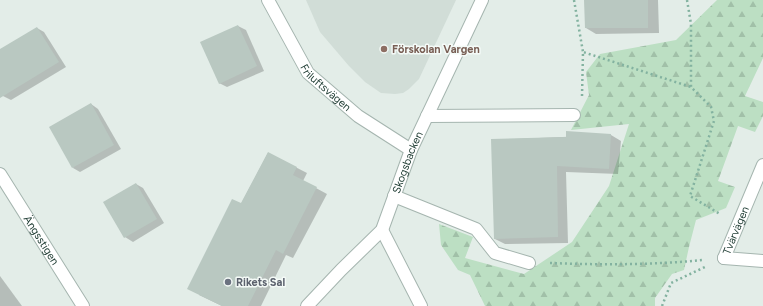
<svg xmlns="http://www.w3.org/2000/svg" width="763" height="306" font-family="Figtree,sans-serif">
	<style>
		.built { fill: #d1ddd7 }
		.forest { fill: url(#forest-firs) }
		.shadow { fill: #0003 }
		.building { fill: #b9c8c1 }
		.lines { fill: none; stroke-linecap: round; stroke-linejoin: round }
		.service-casing { stroke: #a5b5af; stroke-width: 14 }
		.minor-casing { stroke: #a5b5af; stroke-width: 14 }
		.path { stroke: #83b2a0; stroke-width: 2.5; stroke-dasharray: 2 3; stroke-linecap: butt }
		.service { stroke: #fff; stroke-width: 12 }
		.minor { stroke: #fff; stroke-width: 12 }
		.education-dot { fill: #8d6e63; stroke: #f4faf7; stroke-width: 1.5 }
		.worship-dot { fill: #6b7280; stroke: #f4faf7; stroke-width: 1.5 }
		.labels { text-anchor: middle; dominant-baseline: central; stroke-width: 3; stroke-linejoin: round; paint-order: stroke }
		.education-label { font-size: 11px; font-weight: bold; fill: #785e54; stroke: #f4faf7; text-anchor: start }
		.street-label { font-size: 11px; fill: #223f36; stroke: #f4faf7 }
		.worship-label { font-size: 11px; font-weight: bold; fill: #5b616d; stroke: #f4faf7; text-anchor: start }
	</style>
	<defs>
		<pattern id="forest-firs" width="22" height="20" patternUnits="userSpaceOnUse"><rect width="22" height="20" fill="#bcdfc3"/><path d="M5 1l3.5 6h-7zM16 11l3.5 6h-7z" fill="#a1c0a8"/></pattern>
	</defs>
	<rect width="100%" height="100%" fill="#e3ede8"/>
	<polygon class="built" points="306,0 456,0 419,79 409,89 403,93 395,94 381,93 365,82 349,66 320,32"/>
	<polygon class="forest" points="717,0 763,0 763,58 745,96 763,102 763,116 755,132 738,126 718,181 735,187 726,208 696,220 689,247 684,270 672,274 655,298 655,306 485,306 470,275 458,270 441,245 439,224 473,237 465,258 524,274 572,242 609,186 629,124 571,130 589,95 586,72 600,54 676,40"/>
	<g class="shadow">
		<polygon points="585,0 658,0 659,33 596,34 586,28"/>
		<polygon points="238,26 246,30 264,71 227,87 219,83"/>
		<polygon points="37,28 44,32 66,67 11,100 3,96 0,90 0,50"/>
		<polygon points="91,104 98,109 121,149 80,172 73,168"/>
		<polygon points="611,135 621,141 618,174 566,172 568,243 505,244 495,239 492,140"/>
		<polygon points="268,153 307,173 303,181 327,194 293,258 286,255 261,306 222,306 199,295 241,204"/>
		<polygon points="136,184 143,188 164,223 133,242 125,237"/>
		<polygon points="0,276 22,306 0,306"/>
	</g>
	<g class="building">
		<polygon points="584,0 648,0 648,28 585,28"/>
		<polygon points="238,25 257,66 219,84 200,42"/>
		<polygon points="37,27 59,62 0,98 0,49"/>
		<polygon points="91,103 114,145 72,168 49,127"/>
		<polygon points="566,131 611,134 609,169 557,166 558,237 494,239 491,139 566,137"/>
		<polygon points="268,152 297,167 293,175 317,187 283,254 276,250 248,306 222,306 187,289 232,199 241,203"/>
		<polygon points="136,183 157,219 124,238 103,202"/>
	</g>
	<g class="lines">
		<g class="service-casing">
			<g id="service">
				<polyline points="427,116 574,115"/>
				<polyline points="394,196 476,229 495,253 529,263"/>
				<path id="s1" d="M724,258L763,165"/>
			</g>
		</g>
		<g class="minor-casing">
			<g id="minor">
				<path id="s2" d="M268,0L308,73L358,116L411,150"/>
				<path id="s3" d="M0,174L83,306"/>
				<polyline points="382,230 421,306"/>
				<polyline points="724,258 763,261"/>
				<path id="s4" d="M307,306L341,270L382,230L411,150L482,0"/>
			</g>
		</g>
		<g class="path">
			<polyline points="574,0 583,52"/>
			<polyline points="687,0 691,24 691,87 711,107 714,121 690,196 720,214"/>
			<polyline points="582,96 583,52 691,87"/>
			<path d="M550,263C601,265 653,265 703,260"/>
			<polyline points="662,306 671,283 705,267"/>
		</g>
		<use href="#service" class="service"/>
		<use href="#minor" class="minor"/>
	</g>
	<circle class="education-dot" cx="384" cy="49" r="4"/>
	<circle class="worship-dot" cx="228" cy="282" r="4"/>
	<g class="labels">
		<g class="education-label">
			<text x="392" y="49">Förskolan Vargen</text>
		</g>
		<g class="street-label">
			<text stroke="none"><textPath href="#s2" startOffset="106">Friluftsvägen</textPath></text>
			<text stroke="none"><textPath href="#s4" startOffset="179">Skogsbacken</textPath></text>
			<text stroke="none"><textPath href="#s1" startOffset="30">Tvärvägen</textPath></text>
			<text stroke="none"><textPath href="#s3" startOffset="78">Ängsstigen</textPath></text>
		</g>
		<g class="worship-label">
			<text x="236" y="282">Rikets Sal</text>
		</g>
	</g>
</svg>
